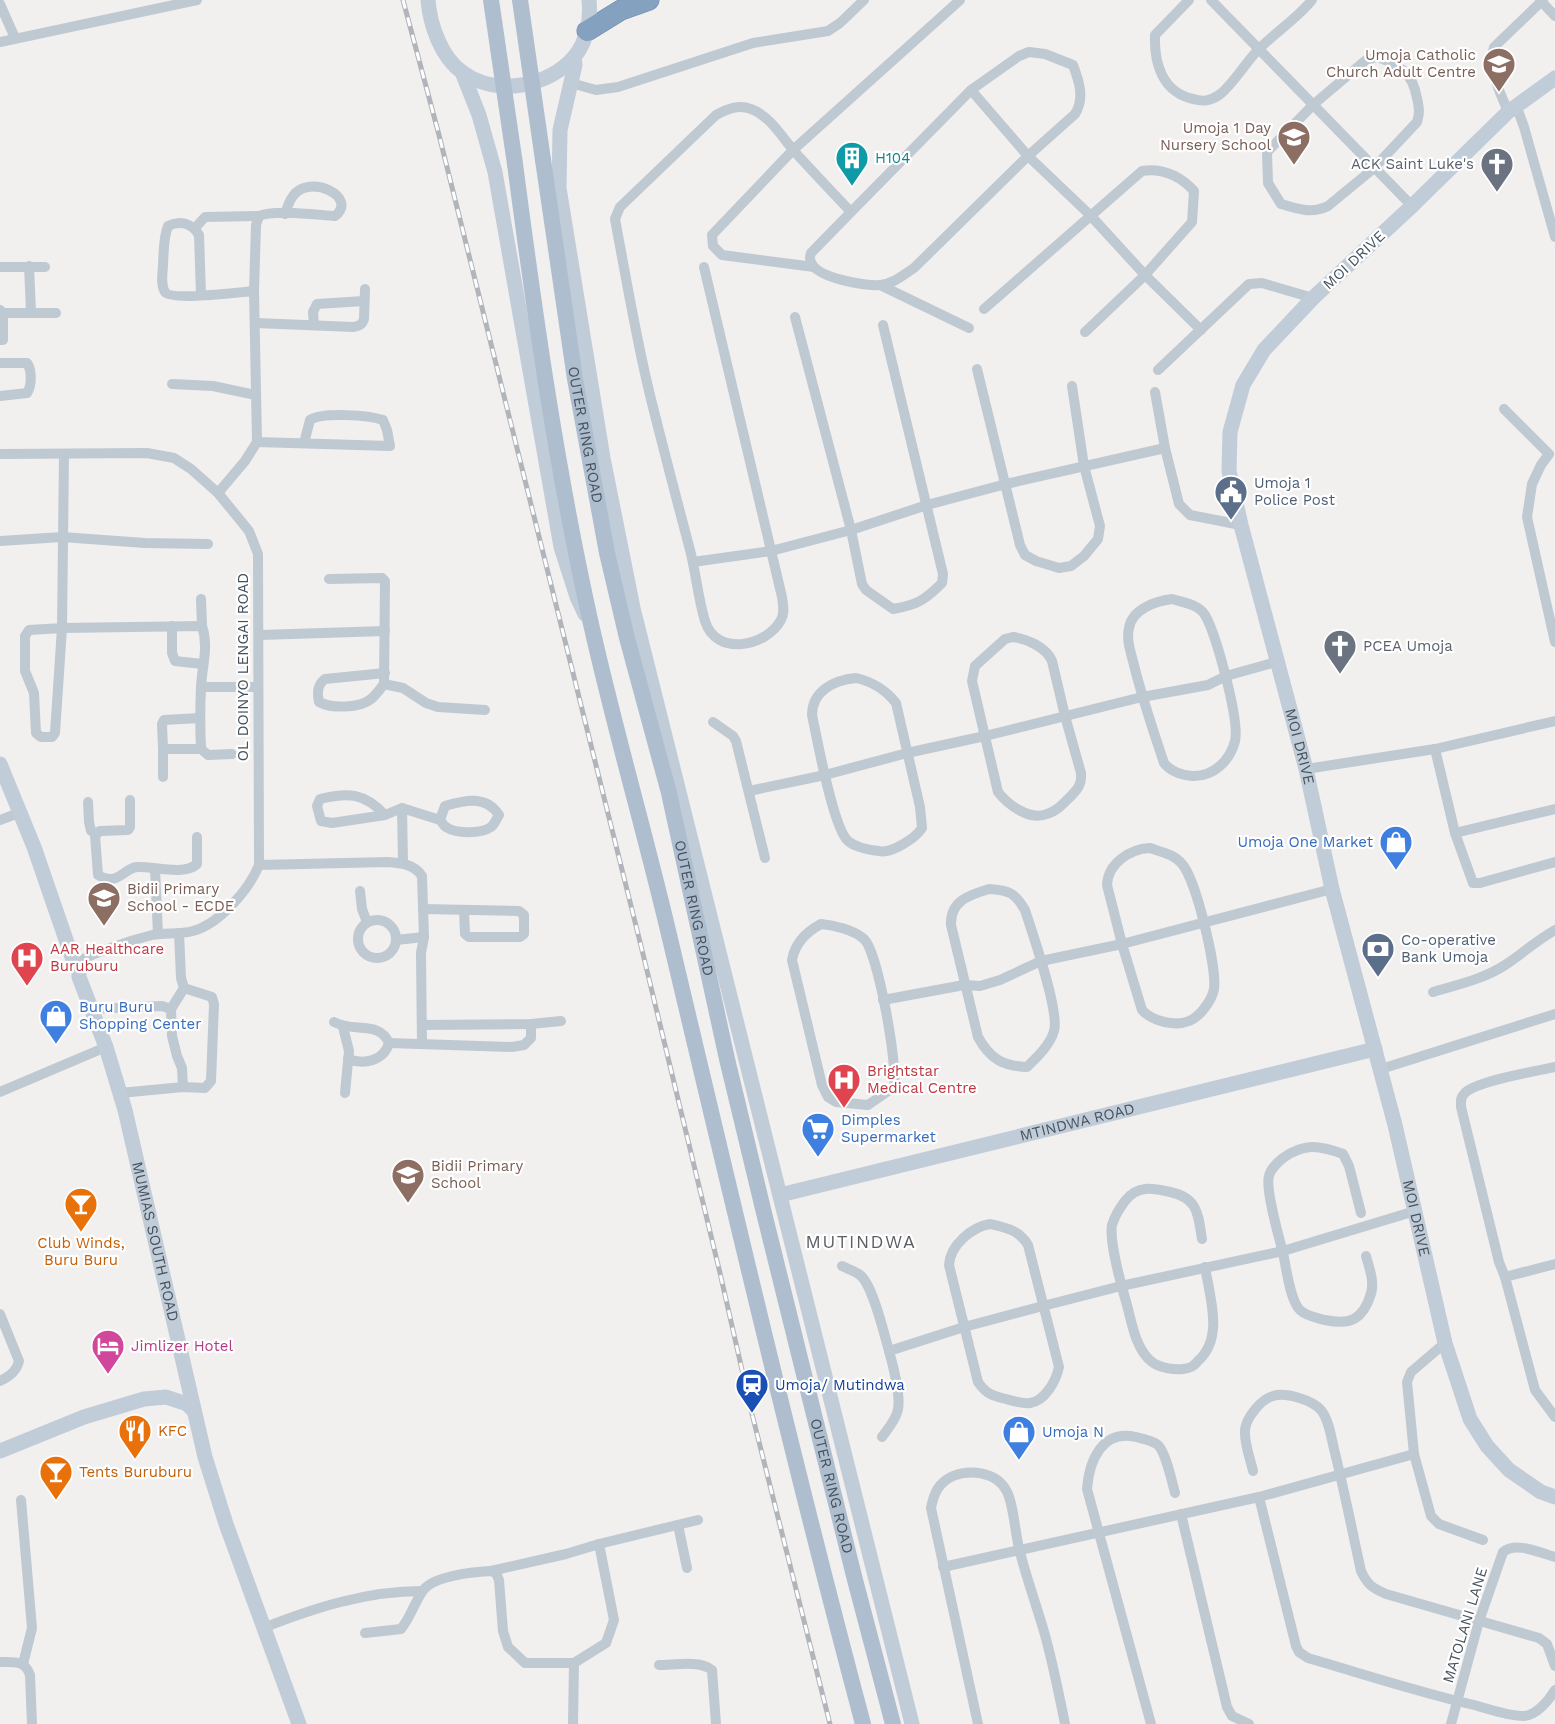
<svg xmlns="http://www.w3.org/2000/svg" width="1555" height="1724" font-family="'Work Sans',sans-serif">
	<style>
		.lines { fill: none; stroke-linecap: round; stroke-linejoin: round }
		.highway-casing { stroke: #708cac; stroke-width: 21 }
		.street { stroke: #bfc9d2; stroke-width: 10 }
		.secondary { stroke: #c1ccd9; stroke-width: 15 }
		.primary { stroke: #aebecf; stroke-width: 16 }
		.highway { stroke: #85a1c0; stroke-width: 20 }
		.rail-casing { stroke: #b1b4ba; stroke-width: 5 }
		.rail { stroke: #fff; stroke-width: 3; stroke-dasharray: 9; stroke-linecap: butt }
		.primary-bridge { stroke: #aebecf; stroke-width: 16 }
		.labels { text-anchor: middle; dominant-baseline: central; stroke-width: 4.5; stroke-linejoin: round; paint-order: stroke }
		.education-label { font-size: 15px; fill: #785e54; stroke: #fff; text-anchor: end }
		.culture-label { font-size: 15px; fill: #0d838f; stroke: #fff; text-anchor: start }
		.worship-label { font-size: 15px; fill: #5b616d; stroke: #fff; text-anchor: end }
		.street-label { font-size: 15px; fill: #46525d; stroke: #fff }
		.service-label { font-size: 15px; fill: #4e5e75; stroke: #fff; text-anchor: start }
		.shop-label { font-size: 15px; fill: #366cbe; stroke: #fff; text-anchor: start }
		.health-label { font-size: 15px; fill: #be3a42; stroke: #fff; text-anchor: start }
		.food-label { font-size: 15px; fill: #c56008; stroke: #fff; text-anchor: start }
		.hotel-label { font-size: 15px; fill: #b23c85; stroke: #fff; text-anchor: start }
		.transit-label { font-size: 15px; fill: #164399; stroke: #fff; text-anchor: start }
		.quarter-label { font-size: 18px; letter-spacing: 1.5px; fill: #5b5f64; stroke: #fff }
	</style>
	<rect width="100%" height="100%" fill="#f2efef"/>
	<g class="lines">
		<g class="highway-casing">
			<polyline id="highway" points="587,31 621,10 649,0"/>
		</g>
		<g class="street">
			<path d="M1189,0L1155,35C1154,63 1162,92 1193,99C1203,102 1210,101 1219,95C1231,87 1246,62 1258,50C1274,33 1297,19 1312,0"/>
			<polyline points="1211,0 1412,206"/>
			<polyline points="1540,0 1555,16"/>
			<polyline points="0,4 15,38"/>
			<polyline points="0,42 197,0"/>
			<path d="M1378,57C1402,67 1412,72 1417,98C1419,107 1420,113 1417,122L1373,169L1328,206C1312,214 1297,209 1281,204L1268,183L1267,152L1314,104L1366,60Z"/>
			<polyline points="571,83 596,90 618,87 753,43 828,31 840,23 864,0"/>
			<polyline points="971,90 1028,156 1090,215 1145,275 1201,330"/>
			<polyline points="1516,105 1524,127 1555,237"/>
			<path d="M1508,112C1500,91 1487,69 1494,47L1543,0"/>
			<polyline points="195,228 205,217 259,216"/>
			<polyline points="29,266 31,312"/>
			<polyline points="0,267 45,267"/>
			<path d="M704,267L782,597C783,605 785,613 781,620C766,647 716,657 705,621C698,598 696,573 690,550C676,497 662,444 649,391C636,337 627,283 617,230L615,219L620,207L716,115C727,109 739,104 751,109C770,116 782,137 794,151C813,172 832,192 851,212L971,90L1019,56L1029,52L1045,54L1073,65C1079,81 1085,98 1075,114L1028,156L914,268C903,275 893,284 880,285C865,286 816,278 811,262C809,259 810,256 811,253L851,212"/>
			<polyline points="814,267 722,255 713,246 712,235 793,150 960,0"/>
			<polyline points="880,285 969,328"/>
			<path d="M201,295L199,235C192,223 180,220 168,226C163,239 164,251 163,264C163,272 160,284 165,292C171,301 240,292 254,291"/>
			<path d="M984,309L1142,171C1162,168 1180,176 1194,191L1192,222L1145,275L1085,332"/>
			<polyline points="0,310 3,313 3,340 0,340"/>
			<polyline points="3,313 56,313"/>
			<path d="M795,317L851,530L862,584L866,590L893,609C917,605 925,600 942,583L943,574L883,325"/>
			<path d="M256,323L353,327C359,326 362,325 364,319L365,289"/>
			<polyline points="314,325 313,312 317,304 364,301"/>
			<path d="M0,363H27C32,370 32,386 27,393L0,396"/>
			<polyline points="977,369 1020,545 1025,555 1036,561 1059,568 1071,566 1084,556 1098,539 1100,526 1084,466 1072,386"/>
			<polyline points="1158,370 1249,284 1262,283 1313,298"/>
			<polyline points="172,384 213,386 256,395"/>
			<polyline points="1155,392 1165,448 1179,504 1190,515 1241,525"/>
			<polyline points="1504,409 1549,454 1541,465 1532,484 1527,517 1555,642"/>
			<path d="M257,442L390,446L387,430L383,420C369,415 322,412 310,420L304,443"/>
			<path d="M0,454L147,453L174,458L191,469L218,493L249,531L258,554L259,865C249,890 219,924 193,931C179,935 165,932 152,935C124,942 100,951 74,963"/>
			<path d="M64,454L62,628L55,733L52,737H41L36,733L34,693L25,671V636L29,630L62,628L202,626C209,647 202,666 201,687C200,708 200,728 201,749"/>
			<path d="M218,493L245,461L257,442L254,291L256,225L259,216C274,209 317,215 335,216C359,197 309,173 293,196C289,201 287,208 285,214"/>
			<polyline points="0,541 62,537 145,543 208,544"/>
			<polyline points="693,562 771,551 851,530 927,505 1006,484 1165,448"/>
			<polyline points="329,579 382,578 385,581 384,684 403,688 426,703 438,707 485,710"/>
			<polyline points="201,599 202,626"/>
			<path d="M1172,599C1184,603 1198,604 1205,615C1216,634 1240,721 1235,741C1230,761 1213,777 1192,776C1181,775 1171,772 1164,763C1153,730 1142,698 1134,665C1131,653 1126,640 1129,628C1132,609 1156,601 1172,599Z"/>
			<polyline points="172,626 172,653 175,661 202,664"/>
			<polyline points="260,635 385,631"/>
			<path d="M1013,637C1027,639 1046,647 1052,661L1065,716L1081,773C1082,784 1078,789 1070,797C1063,804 1057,811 1047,814C1030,821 1008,805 998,792L972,681L975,666L1005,639Z"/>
			<path d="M856,678C873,682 885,689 896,703L920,807L922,828C916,838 891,854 879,851C870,850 855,847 848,841C833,828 817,738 812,715C812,691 834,680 856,678Z"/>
			<path d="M384,684C380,689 376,695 371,699C360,708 332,709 319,702C317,693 317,685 325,679L385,673"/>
			<polyline points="201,687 257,687"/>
			<polyline points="713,722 733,736 736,741 765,858"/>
			<polyline points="163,749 162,724 164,720 200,718"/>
			<polyline points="1435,749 1455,833 1473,883 1480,883 1555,862"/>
			<polyline points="1306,769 1435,749 1555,721"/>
			<polyline points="163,777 163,749 201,749 208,755 232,754"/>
			<polyline points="749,791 825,775 907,753 985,736 1142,697 1208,685 1226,676 1276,662"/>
			<path d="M130,800V827L128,830L100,831L95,835L98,875C119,887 123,868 137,867C153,866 184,876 197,864V837"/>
			<polyline points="88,802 89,822 91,831 97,833"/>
			<polyline points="402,808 403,863"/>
			<path d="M385,815C365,793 348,792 320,799L317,806L321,821L332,823L385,815L402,808L440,820L445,806C465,800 486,795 499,815C496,819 495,824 491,827C481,834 456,834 446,827C444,826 442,822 440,820"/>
			<polyline points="0,820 21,812"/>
			<polyline points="1455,833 1555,809"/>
			<path d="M1150,848C1161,852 1174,854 1182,864C1196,879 1217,968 1214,989C1212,1000 1200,1017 1189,1021C1175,1027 1152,1021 1142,1010L1122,944L1107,885C1108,863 1130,849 1150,848Z"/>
			<path d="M259,865L387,862C401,863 414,864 422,876L424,937L421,953L422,1044"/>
			<polyline points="155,869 158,934"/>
			<path d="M989,889C1009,890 1015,893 1025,910C1032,932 1060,1012 1054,1031C1050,1045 1037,1057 1027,1067C1003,1066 990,1059 978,1037L951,925C950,901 969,895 989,889Z"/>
			<polyline points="360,891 362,909 367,922"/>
			<polyline points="423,909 519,911 524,915 524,934 520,937 469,937 465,934 464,910"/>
			<circle cx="377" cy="939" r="19"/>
			<path d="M821,924C834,925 854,930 864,939C878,952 898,1066 894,1087L868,1105L836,1102L828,1097L822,1085L792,960C795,943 806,932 821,924Z"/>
			<polyline points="179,933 181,978 184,988 171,1009 172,1036 177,1056 182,1068 183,1087"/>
			<polyline points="396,940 424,937"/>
			<path d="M1433,992C1456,985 1484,979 1505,965C1522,954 1537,940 1555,930"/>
			<polyline points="883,1000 964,985 980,986 1000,980 1041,961 1122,944 1332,889"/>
			<polyline points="91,1009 162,1006 171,1009"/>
			<path d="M334,1022C353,1033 379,1020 389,1043"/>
			<polyline points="422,1025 531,1024 561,1021"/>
			<polyline points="343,1027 349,1051 345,1093"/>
			<polyline points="389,1043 512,1047 524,1045 531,1038 531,1024"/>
			<path d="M348,1059C364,1065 384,1061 389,1043"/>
			<path d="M1555,1067C1537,1071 1474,1081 1464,1094C1460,1098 1461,1102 1461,1107L1499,1262L1505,1277L1535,1390L1555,1417"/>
			<polyline points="1381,1069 1555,1014"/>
			<polyline points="0,1092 106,1047"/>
			<polyline points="120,1093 183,1087 205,1088 211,1081 214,1004 212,997 184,988"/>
			<path d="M1361,1213L1349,1166L1343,1154C1319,1145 1304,1143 1283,1158C1278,1162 1270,1170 1269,1176C1265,1189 1279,1237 1283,1253C1286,1266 1290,1301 1300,1310C1306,1316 1317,1318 1325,1320C1344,1324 1358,1323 1367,1304C1370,1297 1373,1291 1372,1282C1372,1274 1368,1264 1366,1256"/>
			<path d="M990,1224C1007,1228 1019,1230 1028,1245L1059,1367C1056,1381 1045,1401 1030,1403C1022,1404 1013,1401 1006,1399C993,1396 986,1394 978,1382L949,1265C950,1245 972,1227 990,1224Z"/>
			<path d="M1202,1239C1198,1214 1198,1198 1170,1192C1152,1188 1137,1185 1125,1201C1119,1209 1115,1215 1112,1225C1109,1241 1122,1288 1127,1305C1132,1324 1136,1350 1152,1362C1160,1368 1174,1370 1183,1369C1190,1368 1193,1367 1198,1361C1224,1338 1210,1298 1205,1267"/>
			<path d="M842,1266C848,1269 855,1271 860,1275C873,1285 884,1334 889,1351"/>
			<polyline points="1505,1277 1555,1264"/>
			<path d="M0,1314L19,1361C17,1370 9,1377 0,1381"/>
			<polyline points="1445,1343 1411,1372 1407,1382 1414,1454 1431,1516 1439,1524 1483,1540"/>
			<path d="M882,1437C887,1430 894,1422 897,1413C902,1400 893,1365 889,1351L964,1327L1043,1306L1121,1286L1283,1251L1415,1211"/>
			<path d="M1253,1471C1250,1458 1244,1443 1245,1430C1246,1418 1261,1399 1273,1396C1286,1392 1312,1400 1321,1410C1329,1420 1331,1436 1334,1449C1344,1489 1352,1530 1361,1571C1367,1584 1372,1588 1386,1594L1539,1638L1547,1644L1555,1666"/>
			<path d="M1259,1497L1296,1646L1299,1652L1308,1658C1363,1674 1418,1692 1474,1705C1489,1709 1507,1716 1524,1716C1537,1715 1549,1700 1555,1690"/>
			<polyline points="21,1500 32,1628 23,1664"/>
			<polyline points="1181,1514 1227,1707 1232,1716 1249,1724"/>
			<polyline points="678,1525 687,1568"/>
			<polyline points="943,1567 1259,1497 1414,1454"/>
			<polyline points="491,1571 566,1554 599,1544 698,1520"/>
			<path d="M263,1628C314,1608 366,1591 422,1591"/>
			<path d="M365,1633L401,1629C410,1618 414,1604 422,1592C431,1576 473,1572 491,1571L496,1573L499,1580L503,1631L508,1647L525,1663H574L606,1643L614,1620L599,1544"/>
			<path d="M0,1662C14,1662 25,1660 30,1675L32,1724"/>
			<path d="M659,1665C674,1665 700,1660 712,1670L716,1724"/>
			<polyline points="573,1724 574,1663"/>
			<path d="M978,1724L931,1508C934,1493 938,1483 953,1476C970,1469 996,1472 1006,1490C1014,1503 1015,1536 1020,1552C1027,1580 1037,1607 1045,1635C1053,1664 1059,1694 1065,1724"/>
			<path d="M1151,1724L1087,1489C1089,1461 1102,1429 1136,1437C1143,1439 1152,1440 1158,1445C1166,1453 1172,1482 1175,1493"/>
			<path d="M1451,1724L1479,1621L1503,1552C1516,1541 1540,1553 1555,1557"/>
		</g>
		<g class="secondary">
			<path d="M428,0C430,25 441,57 462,72C496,97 549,87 575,56C587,41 591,19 589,0"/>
			<polyline points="574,57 575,65 560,130 559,188 603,458 633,608 912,1724"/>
			<polyline points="462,72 479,115 495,172 561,547 577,597 585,614"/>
			<path id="s1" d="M1555,78L1508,112L1412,206L1313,298L1264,350L1243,385L1230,432L1229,471L1241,525L1306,769L1332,889L1395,1125L1445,1343L1470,1419L1487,1446L1509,1470L1541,1492L1555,1497"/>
			<path id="s2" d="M0,764L34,847L74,963L79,969V977L106,1047L125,1110L205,1457L226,1524L299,1724"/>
			<path id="s3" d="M780,1195L1375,1049"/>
			<polyline points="0,1451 84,1417 144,1399 166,1397 187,1404 194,1411"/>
		</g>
		<g class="primary">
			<path id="s4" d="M543,160L575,379L607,553L627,638L669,793L727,1059L764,1213L854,1576L893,1724"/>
			<path d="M515,164C535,317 557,472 591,624C615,731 646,836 671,943C733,1204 794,1465 863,1724"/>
		</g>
		<use href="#highway" class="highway"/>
		<g class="rail-casing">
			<polyline id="rail" points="403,0 439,135 643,954 720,1273 752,1414 830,1724"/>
		</g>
		<use href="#rail" class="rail"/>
		<g class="primary-bridge">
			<polyline points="491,0 515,164"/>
			<polyline points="520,0 543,160"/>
		</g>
	</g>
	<defs>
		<g id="school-pin" transform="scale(1.725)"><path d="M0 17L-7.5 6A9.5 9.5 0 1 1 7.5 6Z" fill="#8d6e63" stroke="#fff"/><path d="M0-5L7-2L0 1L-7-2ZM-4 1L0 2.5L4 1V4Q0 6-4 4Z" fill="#fff"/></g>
		<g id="building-pin" transform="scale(1.725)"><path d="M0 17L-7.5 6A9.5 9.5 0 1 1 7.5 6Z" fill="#0f9aa8" stroke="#fff"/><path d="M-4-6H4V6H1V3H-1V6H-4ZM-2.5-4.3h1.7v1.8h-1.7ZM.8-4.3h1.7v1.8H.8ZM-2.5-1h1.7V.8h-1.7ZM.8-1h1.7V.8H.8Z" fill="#fff"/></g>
		<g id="church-pin" transform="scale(1.725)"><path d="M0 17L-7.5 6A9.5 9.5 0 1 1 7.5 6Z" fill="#6b7280" stroke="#fff"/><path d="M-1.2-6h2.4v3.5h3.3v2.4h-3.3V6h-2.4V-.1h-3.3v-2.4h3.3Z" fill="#fff"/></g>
		<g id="civic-pin" transform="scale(1.725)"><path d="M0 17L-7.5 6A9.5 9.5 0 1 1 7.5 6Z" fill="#5c6f8a" stroke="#fff"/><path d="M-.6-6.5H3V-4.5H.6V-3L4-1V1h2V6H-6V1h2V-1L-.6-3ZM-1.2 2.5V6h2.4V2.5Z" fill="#fff"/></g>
		<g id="shop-pin" transform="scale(1.725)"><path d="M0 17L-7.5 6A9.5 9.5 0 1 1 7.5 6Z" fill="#3f7fe0" stroke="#fff"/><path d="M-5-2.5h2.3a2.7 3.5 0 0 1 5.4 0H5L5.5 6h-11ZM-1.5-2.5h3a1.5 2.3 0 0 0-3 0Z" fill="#fff"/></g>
		<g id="bank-pin" transform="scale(1.725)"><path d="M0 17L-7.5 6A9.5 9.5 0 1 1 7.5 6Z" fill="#5c6f8a" stroke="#fff"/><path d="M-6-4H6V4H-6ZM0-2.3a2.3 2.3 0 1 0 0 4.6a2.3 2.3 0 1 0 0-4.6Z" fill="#fff"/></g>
		<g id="hospital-pin" transform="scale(1.725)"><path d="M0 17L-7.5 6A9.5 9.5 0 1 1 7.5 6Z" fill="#e0444e" stroke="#fff"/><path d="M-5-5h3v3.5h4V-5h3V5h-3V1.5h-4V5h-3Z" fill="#fff"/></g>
		<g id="supermarket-pin" transform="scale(1.725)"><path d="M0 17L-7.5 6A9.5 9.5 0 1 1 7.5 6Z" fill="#3f7fe0" stroke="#fff"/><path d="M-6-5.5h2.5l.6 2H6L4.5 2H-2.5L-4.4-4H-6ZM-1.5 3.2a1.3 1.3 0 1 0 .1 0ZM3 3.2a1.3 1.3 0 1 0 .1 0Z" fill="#fff"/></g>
		<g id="bar-pin" transform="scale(1.725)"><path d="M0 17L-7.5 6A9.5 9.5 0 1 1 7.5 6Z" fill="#e8710a" stroke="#fff"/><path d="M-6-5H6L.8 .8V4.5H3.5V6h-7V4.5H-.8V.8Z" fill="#fff"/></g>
		<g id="hotel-pin" transform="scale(1.725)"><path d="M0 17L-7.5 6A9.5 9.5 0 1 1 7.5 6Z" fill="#d1479c" stroke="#fff"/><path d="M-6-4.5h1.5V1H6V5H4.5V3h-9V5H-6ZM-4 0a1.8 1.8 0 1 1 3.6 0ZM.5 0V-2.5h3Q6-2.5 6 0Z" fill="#fff"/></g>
		<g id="station-pin" transform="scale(1.725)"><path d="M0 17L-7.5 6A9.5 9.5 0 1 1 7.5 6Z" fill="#1a4fb4" stroke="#fff"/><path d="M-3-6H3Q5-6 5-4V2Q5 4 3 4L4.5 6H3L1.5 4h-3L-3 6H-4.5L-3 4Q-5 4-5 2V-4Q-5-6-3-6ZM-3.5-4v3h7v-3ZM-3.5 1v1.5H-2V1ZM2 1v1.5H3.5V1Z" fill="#fff"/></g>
		<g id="restaurant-pin" transform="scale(1.725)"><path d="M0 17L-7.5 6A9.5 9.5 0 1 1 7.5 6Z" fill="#e8710a" stroke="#fff"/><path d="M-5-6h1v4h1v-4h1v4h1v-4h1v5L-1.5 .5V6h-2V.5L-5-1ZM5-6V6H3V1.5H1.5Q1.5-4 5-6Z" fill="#fff"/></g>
	</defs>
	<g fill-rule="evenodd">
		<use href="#school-pin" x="1499" y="64"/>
		<use href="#school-pin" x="1294" y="137"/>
		<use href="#building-pin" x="852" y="158"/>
		<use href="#church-pin" x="1497" y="164"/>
		<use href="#civic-pin" x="1231" y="492"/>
		<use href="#church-pin" x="1340" y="646"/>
		<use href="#shop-pin" x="1396" y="842"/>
		<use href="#school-pin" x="104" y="898"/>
		<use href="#bank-pin" x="1378" y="949"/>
		<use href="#hospital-pin" x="27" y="958"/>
		<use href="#shop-pin" x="56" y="1016"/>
		<use href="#hospital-pin" x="844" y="1080"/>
		<use href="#supermarket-pin" x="818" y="1129"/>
		<use href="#school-pin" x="408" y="1175"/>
		<use href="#bar-pin" x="81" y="1204"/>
		<use href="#hotel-pin" x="108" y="1346"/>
		<use href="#station-pin" x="752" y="1385"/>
		<use href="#restaurant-pin" x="135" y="1431"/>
		<use href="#shop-pin" x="1019" y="1432"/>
		<use href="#bar-pin" x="56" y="1472"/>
	</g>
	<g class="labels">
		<g class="education-label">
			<text x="1476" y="55">Umoja Catholic<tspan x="1476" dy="17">Church Adult Centre</tspan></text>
			<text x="1271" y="128">Umoja 1 Day<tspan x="1271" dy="17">Nursery School</tspan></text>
			<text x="127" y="889" text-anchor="start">Bidii Primary<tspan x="127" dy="17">School - ECDE</tspan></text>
			<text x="431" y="1166" text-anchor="start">Bidii Primary<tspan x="431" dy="17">School</tspan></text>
		</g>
		<g class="culture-label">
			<text x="875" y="158">H104</text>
		</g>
		<g class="worship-label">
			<text x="1474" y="164">ACK Saint Luke's</text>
			<text x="1363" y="646" text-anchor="start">PCEA Umoja</text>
		</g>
		<g class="street-label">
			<text transform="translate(1354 260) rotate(-43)">MOI DRIVE</text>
			<text stroke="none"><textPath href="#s4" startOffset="278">OUTER RING ROAD</textPath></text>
			<text transform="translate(243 667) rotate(-90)">OL DOINYO LENGAI ROAD</text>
			<text stroke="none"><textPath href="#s1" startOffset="812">MOI DRIVE</textPath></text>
			<text stroke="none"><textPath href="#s4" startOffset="764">OUTER RING ROAD</textPath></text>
			<text stroke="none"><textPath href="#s3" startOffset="306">MTINDWA ROAD</textPath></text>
			<text stroke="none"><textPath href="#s1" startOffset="1298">MOI DRIVE</textPath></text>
			<text stroke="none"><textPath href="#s2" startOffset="504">MUMIAS SOUTH ROAD</textPath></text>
			<text stroke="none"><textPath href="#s4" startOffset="1358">OUTER RING ROAD</textPath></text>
			<text transform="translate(1465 1625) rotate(-73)">MATOLANI LANE</text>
		</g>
		<g class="service-label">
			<text x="1254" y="483">Umoja 1<tspan x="1254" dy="17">Police Post</tspan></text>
			<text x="1401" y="940">Co-operative<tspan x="1401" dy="17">Bank Umoja</tspan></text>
		</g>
		<g class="shop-label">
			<text x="1373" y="842" text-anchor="end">Umoja One Market</text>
			<text x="79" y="1007">Buru Buru<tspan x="79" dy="17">Shopping Center</tspan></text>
			<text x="841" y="1120">Dimples<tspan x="841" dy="17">Supermarket</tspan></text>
			<text x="1042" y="1432">Umoja N</text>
		</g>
		<g class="health-label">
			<text x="50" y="949">AAR Healthcare<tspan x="50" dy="17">Buruburu</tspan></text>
			<text x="867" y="1071">Brightstar<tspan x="867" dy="17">Medical Centre</tspan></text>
		</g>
		<g class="food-label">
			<text x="81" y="1243" text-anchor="middle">Club Winds,<tspan x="81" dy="17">Buru Buru</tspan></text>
			<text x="158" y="1431">KFC</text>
			<text x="79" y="1472">Tents Buruburu</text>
		</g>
		<g class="hotel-label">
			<text x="131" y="1346">Jimlizer Hotel</text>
		</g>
		<g class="transit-label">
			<text x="775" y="1385">Umoja/ Mutindwa</text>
		</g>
		<g class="quarter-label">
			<text x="861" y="1241">MUTINDWA</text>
		</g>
	</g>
</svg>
